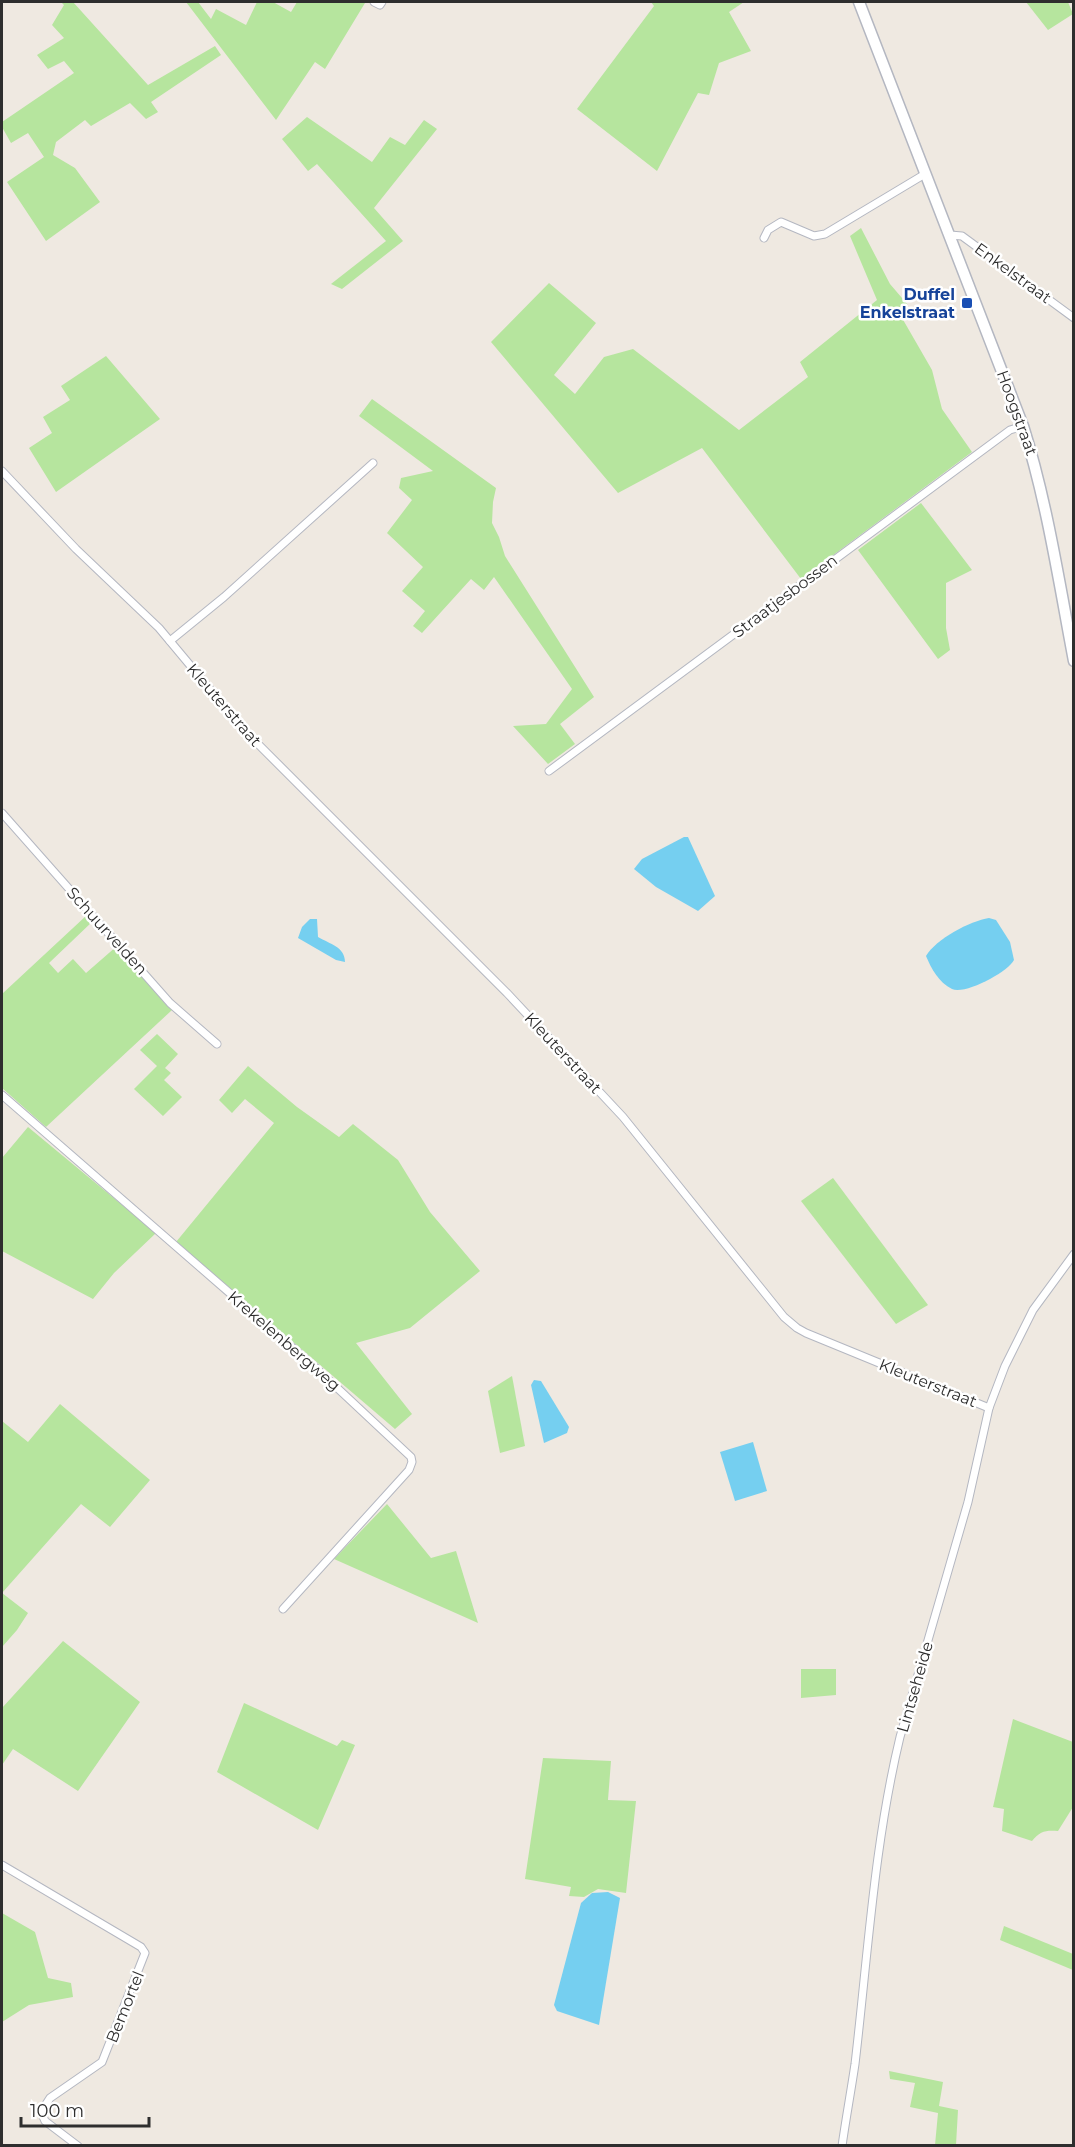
<svg xmlns="http://www.w3.org/2000/svg" width="1075" height="2147" font-family="Montserrat,sans-serif">
	<style>
		.green { fill: #b6e59e }
		.water { fill: #75cff0 }
		.lines { fill: none; stroke-linecap: round; stroke-linejoin: round }
		.street-casing { stroke: #b4b7c1; stroke-width: 9 }
		.secondary-casing { stroke: #b4b7c1; stroke-width: 13 }
		.street { stroke: #fff; stroke-width: 7 }
		.secondary { stroke: #fff; stroke-width: 10 }
		.transit-dot { fill: #1a4fb4; stroke: #fff; stroke-width: 2 }
		.labels { text-anchor: middle; dominant-baseline: central; stroke-width: 5; stroke-linejoin: round; paint-order: stroke }
		.street-label { font-size: 16px; fill: #2e2e2e; stroke: #fff }
		.transit-label { font-size: 16px; font-weight: bold; fill: #164399; stroke: #fff; text-anchor: end }
	</style>
	<rect width="100%" height="100%" fill="#efe9e1"/>
	<g class="green">
		<polygon points="61,2 73,2 148,85 215,46 221,55 151,102 158,112 146,119 130,103 91,126 85,120 56,142 53,155 75,168 100,202 46,241 7,182 44,157 28,133 11,143 2,127 2,122 74,73 64,61 48,69 37,55 64,38 52,25 64,5"/>
		<polygon points="186,2 198,2 211,19 216,9 246,25 257,2 273,2 291,12 297,2 363,2 365,3 325,69 315,62 276,120"/>
		<polygon points="651,2 744,2 729,12 751,51 719,63 709,95 698,93 657,171 577,109 654,6"/>
		<polygon points="1026,2 1068,2 1073,14 1048,30"/>
		<polygon points="307,117 372,162 390,137 405,145 424,120 437,129 374,208 403,241 342,289 331,284 386,241 317,164 308,171 282,139"/>
		<polygon points="861,228 890,284 908,305 898,311 932,370 942,409 972,452 801,579 702,448 618,493 491,342 549,283 596,323 554,375 575,394 604,357 633,349 739,430 808,377 800,362 877,300 850,236"/>
		<polygon points="106,356 160,419 56,492 29,448 52,433 43,417 70,400 61,386"/>
		<polygon points="372,399 496,488 493,502 492,523 499,537 505,556 594,697 560,724 575,744 548,764 513,726 546,724 572,689 494,577 484,590 471,579 422,633 413,626 425,611 402,591 423,567 387,533 412,500 399,488 401,478 433,471 359,416"/>
		<polygon points="921,503 972,570 946,583 946,628 950,650 938,659 858,550"/>
		<polygon points="87,915 93,921 49,963 58,973 73,959 86,973 117,946 172,1010 46,1127 2,1088 2,994"/>
		<polygon points="157,1034 178,1054 165,1068 171,1073 164,1080 182,1097 163,1116 134,1089 157,1066 140,1050"/>
		<polygon points="248,1066 297,1107 339,1137 353,1124 398,1160 430,1212 480,1271 410,1328 356,1343 412,1414 395,1429 176,1242 274,1123 245,1099 232,1113 219,1100"/>
		<polygon points="28,1127 156,1233 114,1273 93,1299 2,1251 2,1158"/>
		<polygon points="833,1178 928,1305 896,1324 801,1201"/>
		<polygon points="512,1376 525,1446 500,1453 488,1391"/>
		<polygon points="60,1404 150,1480 110,1527 81,1504 2,1593 28,1613 17,1630 2,1647 2,1421 28,1442"/>
		<polygon points="387,1504 431,1558 456,1551 478,1623 334,1559"/>
		<polygon points="63,1641 140,1702 78,1791 13,1749 2,1765 2,1708"/>
		<polygon points="801,1669 836,1669 836,1695 801,1698"/>
		<polygon points="244,1703 337,1746 342,1740 355,1745 318,1830 217,1772"/>
		<path d="M1013,1719L1073,1742V1807L1058,1831C1046,1830 1040,1831 1032,1841L1002,1831L1004,1809L993,1807Z"/>
		<polygon points="543,1758 611,1761 608,1800 636,1801 626,1893 598,1889 584,1897 569,1896 571,1887 525,1879"/>
		<polygon points="2,1913 35,1932 48,1978 71,1983 73,1997 29,2005 2,2022"/>
		<polygon points="1004,1926 1073,1954 1073,1970 1000,1940"/>
		<polygon points="889,2071 943,2082 939,2106 958,2110 956,2145 935,2145 938,2113 910,2107 915,2083 890,2079"/>
	</g>
	<g class="water">
		<polygon points="684,837 688,837 715,896 698,911 656,887 634,869 642,859"/>
		<path d="M989,918L996,920L1010,942L1014,960C1008,972 965,995 952,989C939,983 931,968 926,956C936,939 970,921 989,918Z"/>
		<path d="M310,919H317L318,937C330,944 345,947 345,962L336,960L298,938L302,927Z"/>
		<polygon points="534,1380 541,1381 569,1427 567,1433 544,1443 531,1385"/>
		<polygon points="753,1442 767,1491 735,1501 720,1452"/>
		<polygon points="608,1892 620,1898 599,2025 557,2011 554,2005 581,1903 592,1893"/>
	</g>
	<g class="lines">
		<g class="street-casing">
			<g id="street">
				<polyline points="374,2 380,5 382,2"/>
				<polyline points="950,235 962,236 1074,318"/>
				<polyline points="764,238 768,230 781,222 814,236 825,234 925,174"/>
				<polyline points="2,471 76,549 159,628 245,731 507,993 623,1117 784,1317 797,1328 806,1333 989,1408"/>
				<polyline points="170,641 224,597 373,463"/>
				<polyline points="549,771 1010,430 1023,426"/>
				<polyline points="2,813 170,1003 217,1044"/>
				<polyline points="2,1095 317,1369 411,1457 412,1462 409,1470 283,1609"/>
				<polyline points="2,1865 141,1947 145,1953 102,2062 50,2098 41,2112 45,2121 78,2146"/>
				<path d="M842,2146C846,2118 851,2091 855,2064C868,1954 874,1845 900,1737L968,1502L989,1408L1005,1366L1033,1310L1074,1254"/>
			</g>
		</g>
		<g class="secondary-casing">
			<path id="secondary" d="M859,2L1023,426C1047,502 1059,582 1074,661"/>
		</g>
		<use href="#street" class="street"/>
		<use href="#secondary" class="secondary"/>
	</g>
	<rect class="transit-dot" x="961" y="297" width="12" height="12" rx="3"/>
	<g class="labels">
		<g class="street-label">
			<text transform="translate(1013 273) rotate(36)">Enkelstraat</text>
			<text transform="translate(1017 413) rotate(70)">Hoogstraat</text>
			<text transform="translate(785 596) rotate(-37)">Straatjesbossen</text>
			<text transform="translate(224 705) rotate(49)">Kleuterstraat</text>
			<text transform="translate(107 931) rotate(48)">Schuurvelden</text>
			<text transform="translate(563 1053) rotate(47)">Kleuterstraat</text>
			<text transform="translate(284 1341) rotate(41)">Krekelenbergweg</text>
			<text transform="translate(928 1383) rotate(22)">Kleuterstraat</text>
			<text transform="translate(915 1687) rotate(-74)">Lintseheide</text>
			<text transform="translate(125 2007) rotate(-68)">Bemortel</text>
		</g>
		<g class="transit-label">
			<text x="955" y="294">Duffel<tspan x="955" dy="18">Enkelstraat</tspan></text>
		</g>
	</g>
	<rect width="1075" height="2147" fill="none" stroke="#2e2e2e" stroke-width="6"/>
	<path d="M21 2117v9h128v-9" fill="none" stroke="#2e2e2e" stroke-width="3"/>
	<text x="30" y="2117" font-size="18" fill="#2e2e2e" stroke="#ffffff" stroke-width="4.5" paint-order="stroke">100 m</text>
</svg>
